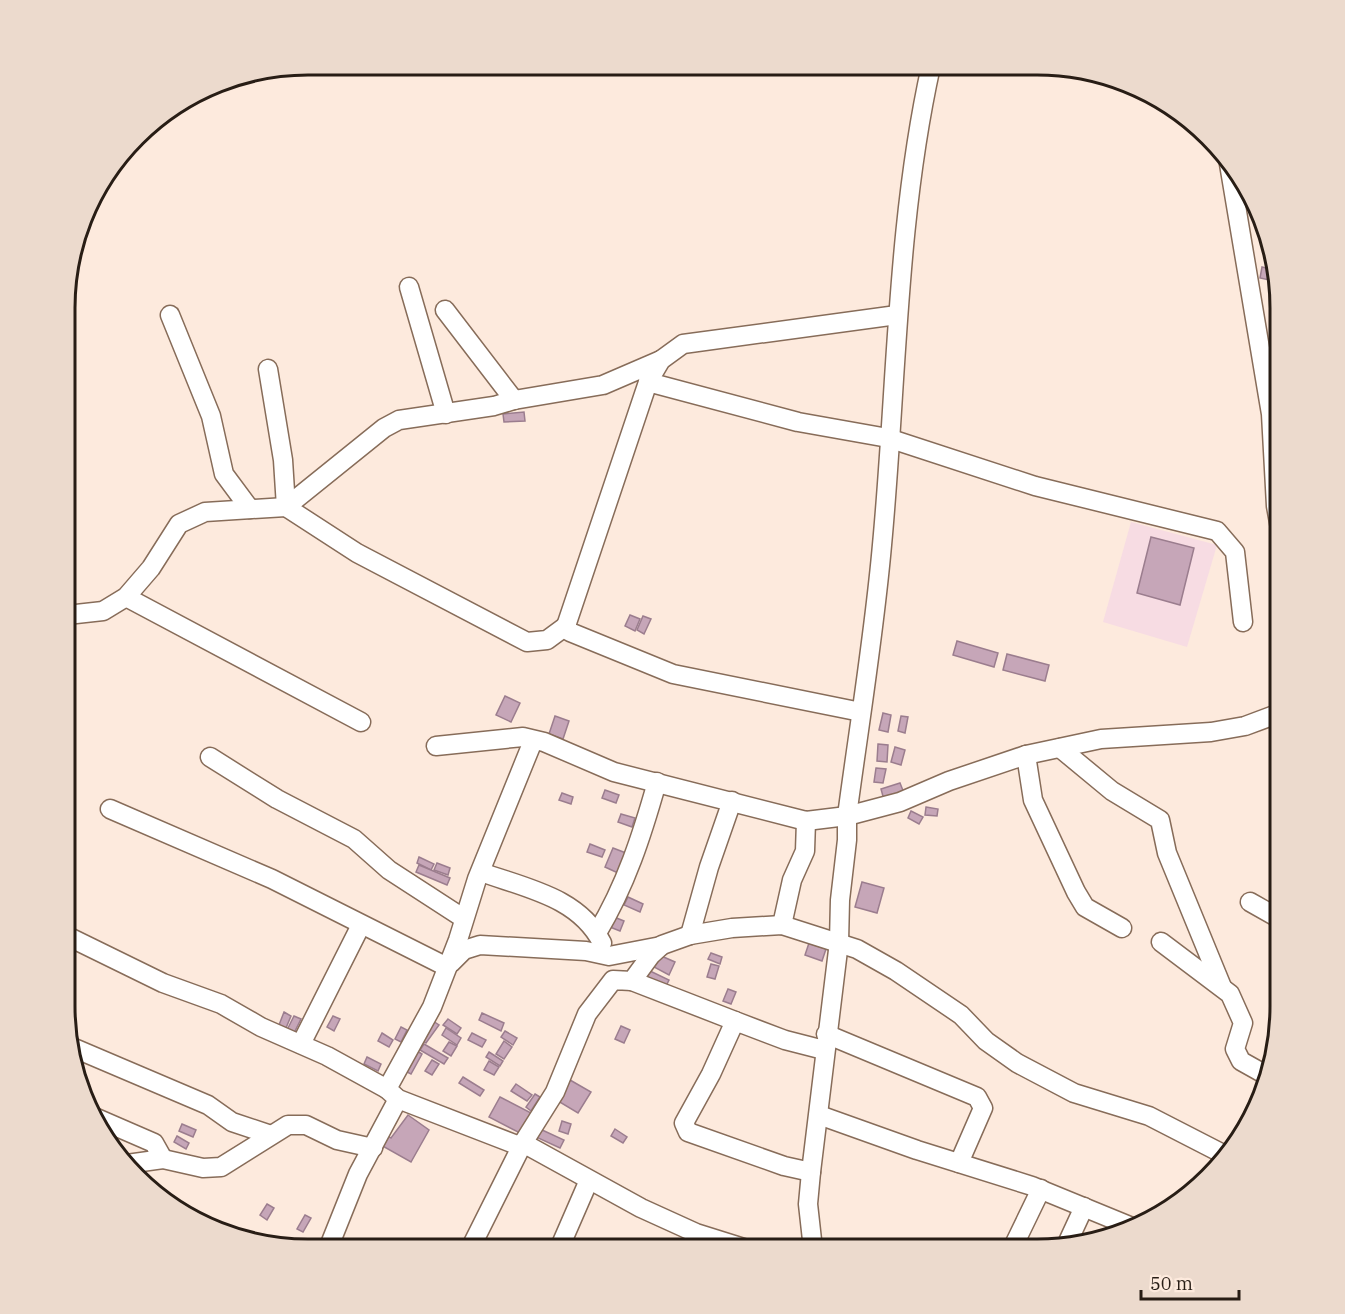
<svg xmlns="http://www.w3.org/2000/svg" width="1345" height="1314" font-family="'IBM Plex Serif',serif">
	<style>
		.medical { fill: #f7dce3 }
		.building { fill: #c6a6b8; stroke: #9b7d8e; stroke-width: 1.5 }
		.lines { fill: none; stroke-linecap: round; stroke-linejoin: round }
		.minor-casing { stroke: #876c59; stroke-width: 21 }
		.minor { stroke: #fff; stroke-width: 18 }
		.rim { fill: none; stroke: #281d15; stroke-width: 3 }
	</style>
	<rect width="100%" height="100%" fill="#fdeadd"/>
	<polygon class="medical" points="1131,522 1217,545 1187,647 1103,622"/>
	<g class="building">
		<polygon points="1262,267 1275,270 1275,281 1260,278"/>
		<polygon points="524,412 525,421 504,422 503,414"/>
		<polygon points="1151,537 1194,548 1180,605 1137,593"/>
		<polygon points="630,615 640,619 635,631 625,626"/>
		<polygon points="643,616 651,619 644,634 637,630"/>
		<polygon points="957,641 998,653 994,667 953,655"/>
		<polygon points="1007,654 1049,665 1045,681 1003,670"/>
		<polygon points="505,696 520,703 511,722 496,715"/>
		<polygon points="883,713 891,715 888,732 879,730"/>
		<polygon points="555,716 569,721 563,739 549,734"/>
		<polygon points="901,716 908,717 905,733 898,731"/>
		<polygon points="878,744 888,745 887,762 877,761"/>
		<polygon points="895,747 905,750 901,765 891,762"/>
		<polygon points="876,768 886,769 883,783 874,782"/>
		<polygon points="900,783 904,793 884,800 881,789"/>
		<polygon points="605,790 619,795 616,803 602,798"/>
		<polygon points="562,793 573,797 571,804 559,800"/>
		<polygon points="926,807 938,809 937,816 925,815"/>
		<polygon points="911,811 923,817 919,824 908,818"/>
		<polygon points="621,814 635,818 632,827 618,822"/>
		<polygon points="590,844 605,850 602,857 587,852"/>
		<polygon points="613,848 626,853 618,873 605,867"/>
		<polygon points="419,857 434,864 431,870 417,863"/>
		<polygon points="437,863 450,868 448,875 434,870"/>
		<polygon points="419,865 450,878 447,885 416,872"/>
		<polygon points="862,882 884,888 877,913 855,907"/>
		<polygon points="628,897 643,904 640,912 624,905"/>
		<polygon points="614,917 624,921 620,931 610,927"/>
		<polygon points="809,943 826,949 822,961 805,955"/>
		<polygon points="711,953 722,957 720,964 708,959"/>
		<polygon points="659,955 675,962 669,975 654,967"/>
		<polygon points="711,964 719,966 715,979 707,977"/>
		<polygon points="648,970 669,980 665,988 644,978"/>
		<polygon points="728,989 736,992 731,1004 723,1001"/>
		<polygon points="284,1012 291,1016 286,1028 279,1025"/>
		<polygon points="482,1013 504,1023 501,1031 479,1020"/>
		<polygon points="294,1016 301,1019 294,1033 287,1030"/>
		<polygon points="333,1016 340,1019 334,1031 327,1027"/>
		<polygon points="448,1019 461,1028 457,1034 443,1025"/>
		<polygon points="433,1021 439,1025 426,1043 420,1039"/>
		<polygon points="621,1026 630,1030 624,1043 615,1039"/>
		<polygon points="401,1027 407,1030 401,1042 395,1039"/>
		<polygon points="446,1028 461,1038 457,1045 442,1035"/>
		<polygon points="505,1031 517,1038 513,1045 501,1037"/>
		<polygon points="382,1033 393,1040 389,1047 378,1041"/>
		<polygon points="472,1033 486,1040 482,1047 468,1040"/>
		<polygon points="504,1041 512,1047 504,1059 496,1054"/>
		<polygon points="449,1042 457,1046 451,1056 443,1051"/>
		<polygon points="424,1044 448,1058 444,1064 420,1050"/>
		<polygon points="414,1049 422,1054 411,1074 403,1070"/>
		<polygon points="489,1052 503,1061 500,1066 486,1057"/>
		<polygon points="367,1057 381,1064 378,1071 364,1064"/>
		<polygon points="432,1060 439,1064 432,1075 425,1071"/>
		<polygon points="489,1061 499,1067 494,1075 484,1070"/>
		<polygon points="463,1077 484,1090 480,1096 459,1083"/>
		<polygon points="570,1080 591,1092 578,1113 558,1101"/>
		<polygon points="516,1084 532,1095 527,1101 511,1091"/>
		<polygon points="535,1094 540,1097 531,1111 526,1107"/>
		<polygon points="500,1097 533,1114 522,1134 489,1117"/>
		<polygon points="408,1115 429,1130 411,1162 379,1144 385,1134 391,1138"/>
		<polygon points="562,1121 571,1124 568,1134 559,1131"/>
		<polygon points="182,1124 196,1130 193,1137 179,1131"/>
		<polygon points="540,1129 564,1140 560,1148 536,1137"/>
		<polygon points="615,1129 627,1137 623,1143 611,1136"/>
		<polygon points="177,1136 189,1143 186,1149 174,1142"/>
		<polygon points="267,1204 274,1208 267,1220 260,1215"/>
		<polygon points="305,1215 311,1218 303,1232 297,1229"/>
	</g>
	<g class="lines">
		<g class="minor-casing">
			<g id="minor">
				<polyline points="1228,158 1271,414 1276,506 1280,528"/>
				<polyline points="409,287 446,414"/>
				<polyline points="445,310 514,400"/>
				<polyline points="170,315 211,416 224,474 250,509"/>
				<polyline points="268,369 283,460 286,507 357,553 527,642 547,640 566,626"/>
				<polyline points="648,382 798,422 888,438 1035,486 1217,531 1235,552 1243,622"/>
				<polyline points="126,597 361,722"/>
				<polyline points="67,615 103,611 126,597 151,568 179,524 205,512 286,507 384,428 399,420 494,406 514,400 603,385 661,360"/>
				<polyline points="861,712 673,674 570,632 566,626 648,382 661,360 683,344 897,315"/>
				<polyline points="436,746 523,737 544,742 614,772 806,821 847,816 900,802 949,781 1026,755 1101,739 1211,732 1245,726 1280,713"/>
				<polyline points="1060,748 1112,791 1160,820 1167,853 1222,987"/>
				<polyline points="1026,755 1033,800 1076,892 1085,907 1122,928"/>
				<polyline points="210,757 277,799 354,839 389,870 463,918"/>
				<polyline points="110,809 272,879 447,967"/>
				<path d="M481,872C525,888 579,897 602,943"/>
				<polyline points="1250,902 1280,919"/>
				<polyline points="782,925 792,880 805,851 806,821"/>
				<path d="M597,933C626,885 642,835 657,782"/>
				<polyline points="65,935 163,983 221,1004 261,1027 327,1056 387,1089"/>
				<polyline points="690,935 709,867 732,801"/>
				<polyline points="1161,942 1230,994 1243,1023 1235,1049 1241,1061 1266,1075"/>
				<polyline points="451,963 464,950 480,945 586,951 609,956 661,946"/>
				<polyline points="632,981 735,1021"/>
				<polyline points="826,1034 977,1097 983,1108 959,1163"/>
				<polyline points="301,1044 361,925"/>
				<polyline points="74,1048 208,1105 232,1122 271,1135"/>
				<polyline points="819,1115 917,1150 1032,1186 1132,1227"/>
				<polyline points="94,1117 154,1143 163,1159"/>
				<polyline points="523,1143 641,1208 696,1233 747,1249"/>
				<polyline points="522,1147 398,1099 387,1089 432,1007 458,940 477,879 533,741"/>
				<polyline points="127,1164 163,1159 203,1168 221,1167 288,1125 306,1125 337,1140 373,1148"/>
				<polyline points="811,1172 784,1166 688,1132 684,1123 711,1074 735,1021 785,1040 824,1050"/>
				<polyline points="1066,1246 1084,1207"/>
				<polyline points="328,1249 358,1174 398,1099"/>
				<polyline points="470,1249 523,1143 555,1092 587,1014 613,980 632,981 651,955 662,945 690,935 732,928 782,925 857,949 896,971 961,1015 986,1041 1017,1063 1074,1093 1149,1116 1223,1154"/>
				<polyline points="559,1249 589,1180"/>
				<path d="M813,1249L808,1204L811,1172L839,942L840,900L847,840V816C859,726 874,636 882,545C897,386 896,224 931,66"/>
				<polyline points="1012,1249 1041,1189"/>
			</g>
		</g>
		<use href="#minor" class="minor"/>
	</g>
	<path d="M0 0H1345V1314H0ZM308 75H1037A233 233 0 0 1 1270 308V1006A233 233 0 0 1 1037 1239H308A233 233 0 0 1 75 1006V308A233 233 0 0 1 308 75Z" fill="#ecdacd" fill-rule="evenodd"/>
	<path class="rim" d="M308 75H1037A233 233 0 0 1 1270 308V1006A233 233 0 0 1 1037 1239H308A233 233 0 0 1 75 1006V308A233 233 0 0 1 308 75Z"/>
	<path d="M1141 1290v9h98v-9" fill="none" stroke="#281d15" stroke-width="3"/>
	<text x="1150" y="1290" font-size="18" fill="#281d15" stroke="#fdeadd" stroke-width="4.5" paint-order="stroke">50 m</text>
</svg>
